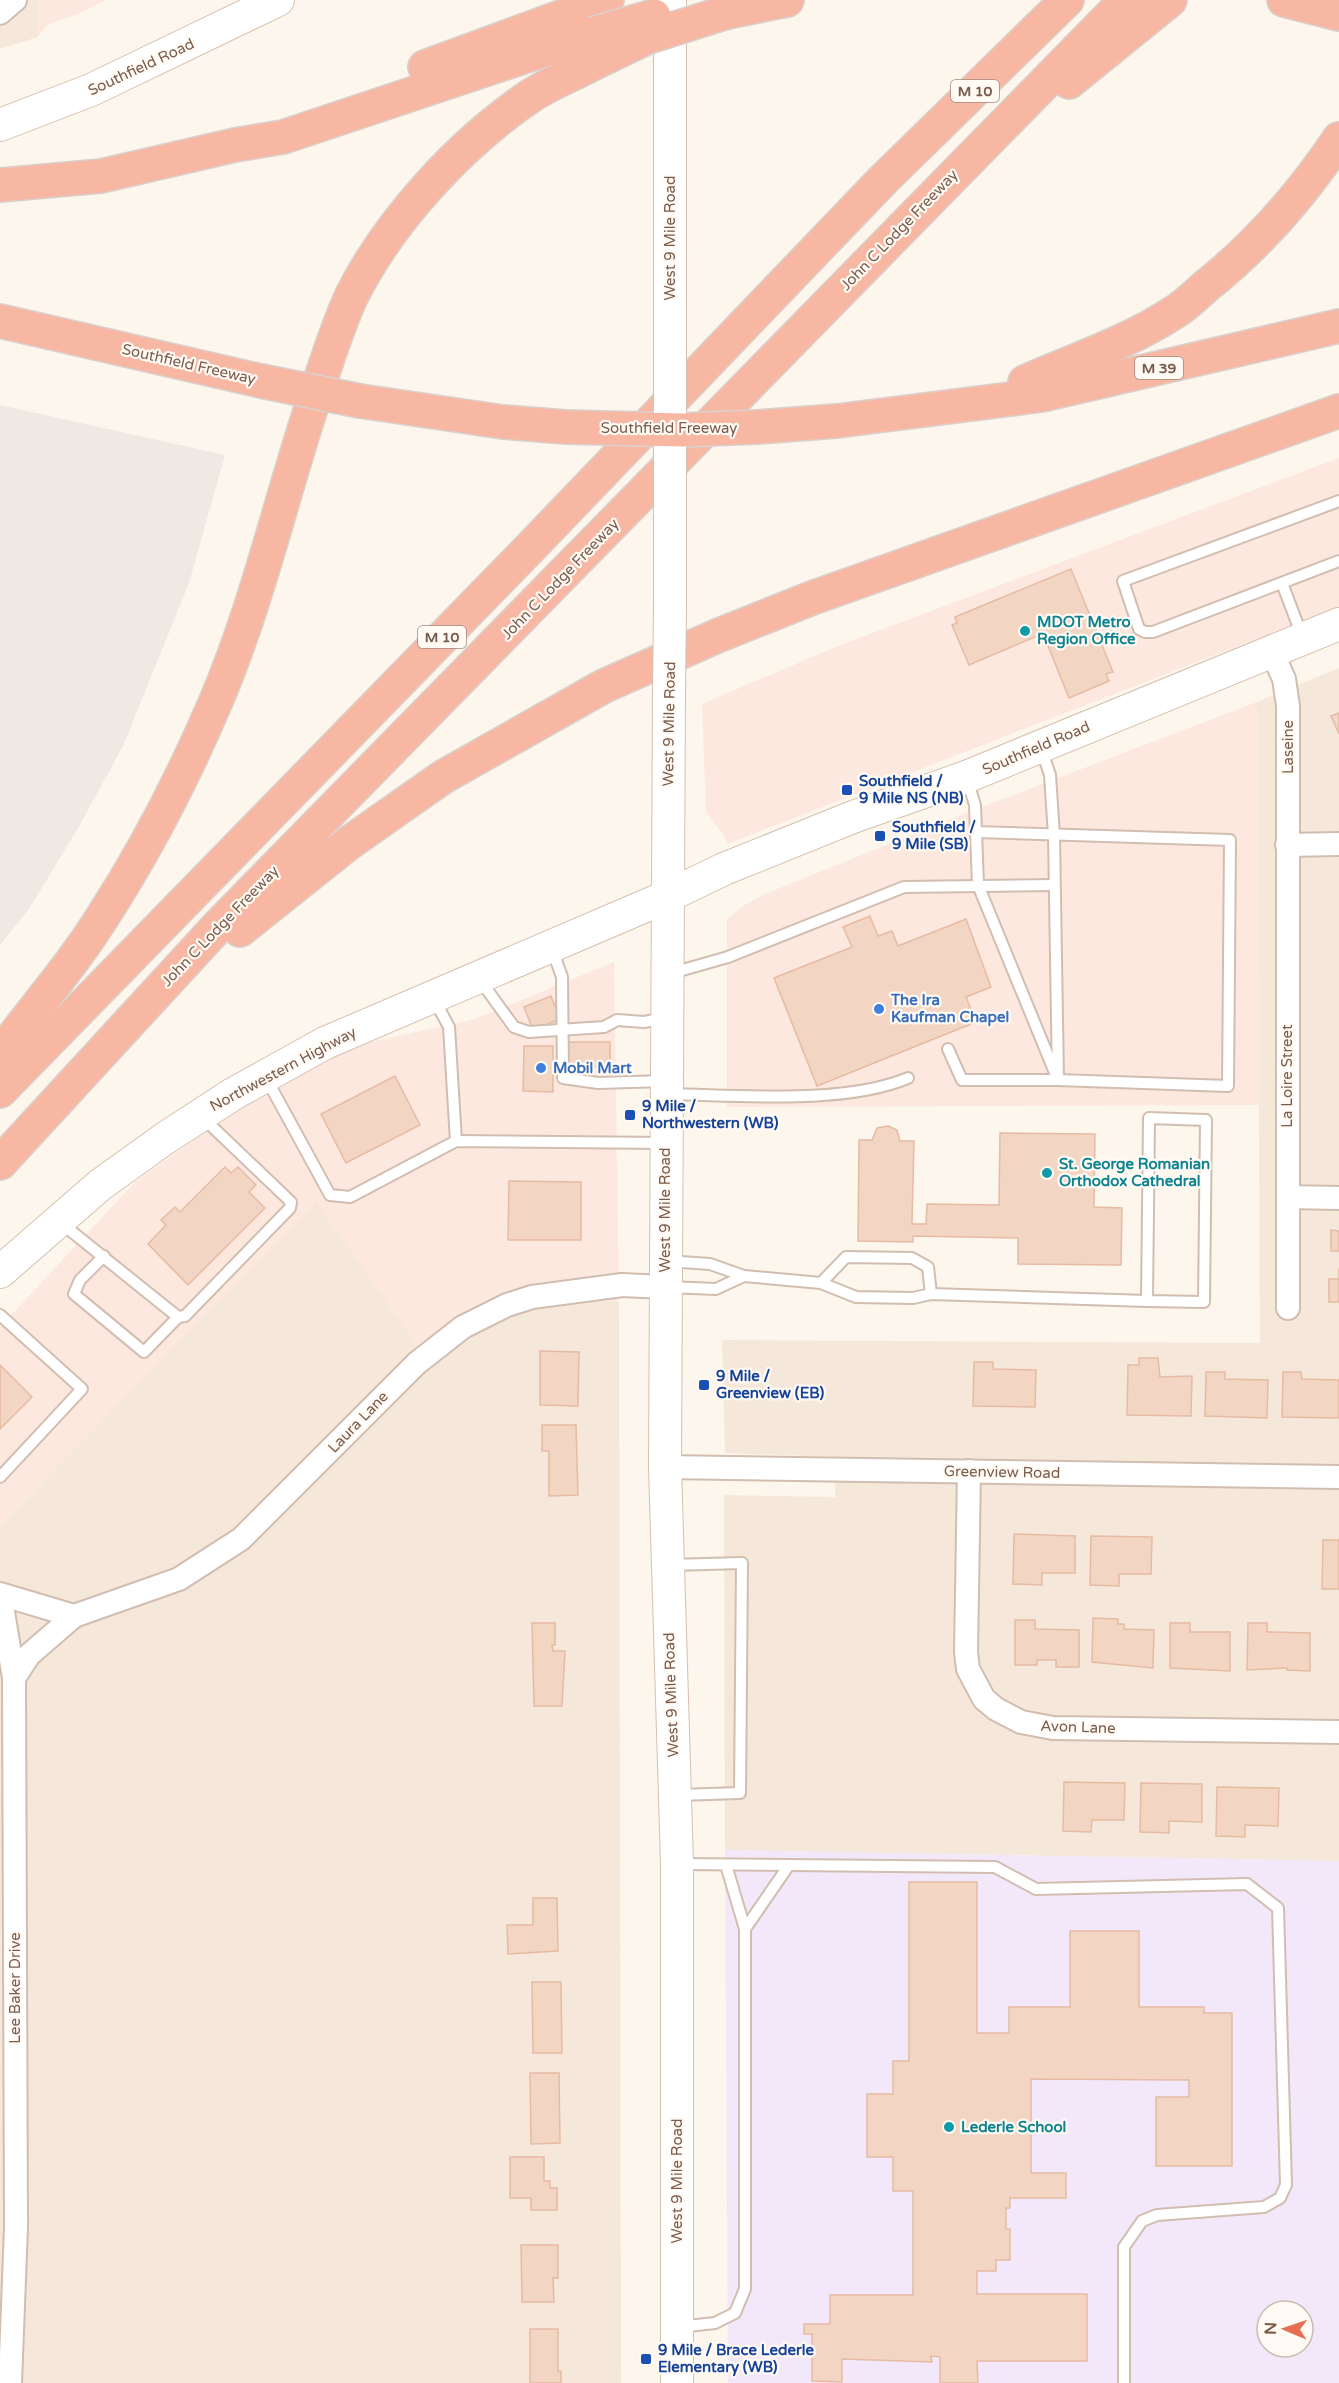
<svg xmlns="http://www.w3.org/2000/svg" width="1339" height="2383" font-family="'Varela Round',sans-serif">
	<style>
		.residential { fill: #f5e8da }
		.commercial { fill: #fde8e0 }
		.industrial { fill: #efe9e4 }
		.education { fill: #f3e8fa; fill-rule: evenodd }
		.building { fill: #f3d5c3; stroke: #e6bba3; stroke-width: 1.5 }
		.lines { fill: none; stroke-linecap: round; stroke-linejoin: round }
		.service-casing { stroke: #d1beb0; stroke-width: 14 }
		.minor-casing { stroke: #d1beb0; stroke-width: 26 }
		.secondary-casing { stroke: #d6c0b0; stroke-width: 34 }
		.motorway-casing { stroke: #dad1cd; stroke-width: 36 }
		.service { stroke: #fff; stroke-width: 10 }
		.minor { stroke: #fff; stroke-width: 22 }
		.secondary { stroke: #fff; stroke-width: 32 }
		.motorway { stroke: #f7b7a3; stroke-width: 33 }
		.secondary-bridge-casing { stroke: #d6c0b0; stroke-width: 34; stroke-linecap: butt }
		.motorway-bridge-casing { stroke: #dad1cd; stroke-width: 36; stroke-linecap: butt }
		.secondary-bridge { stroke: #fff; stroke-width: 32 }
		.motorway-bridge { stroke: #f7b7a3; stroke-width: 33 }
		.culture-dot { fill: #0f9aa8; stroke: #fffaf3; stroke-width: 2 }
		.transit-dot { fill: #1a4fb4; stroke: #fffaf3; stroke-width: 2 }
		.shop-dot { fill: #3f7fe0; stroke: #fffaf3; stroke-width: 2 }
		.labels { text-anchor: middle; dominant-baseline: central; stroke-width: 4.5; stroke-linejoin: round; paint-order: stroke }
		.shield { fill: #fffaf3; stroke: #a28b7f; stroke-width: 1.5 }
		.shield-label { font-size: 14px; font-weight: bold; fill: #7a5c4d }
		.street-label { font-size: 15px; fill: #7a5c4d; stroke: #fffaf3 }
		.culture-label { font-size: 15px; font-weight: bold; fill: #0d838f; stroke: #fffaf3; text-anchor: start }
		.transit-label { font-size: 15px; font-weight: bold; fill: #164399; stroke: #fffaf3; text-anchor: start }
		.shop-label { font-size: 15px; font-weight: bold; fill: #366cbe; stroke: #fffaf3; text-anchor: start }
	</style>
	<rect width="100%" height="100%" fill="#fdf6ec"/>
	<g class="residential">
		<polygon points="0,0 39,0 38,37 0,49"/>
		<polygon points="1339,668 1339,1861 725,1850 724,1495 835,1497 836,1457 725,1453 722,1340 1260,1343 1257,702"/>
		<polygon points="316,1201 432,1365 477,1332 515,1314 573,1302 619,1302 621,2383 0,2383 0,1525"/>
	</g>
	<g class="commercial">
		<polygon points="39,0 106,0 80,13 47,25 38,37"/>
		<polygon points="1339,458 1339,607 727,844 723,834 706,812 702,704 838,646"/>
		<polygon points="1257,702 1259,1105 727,1107 727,919 745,905 765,894 961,815"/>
		<polygon points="614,962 619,1302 573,1302 515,1314 477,1332 432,1366 316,1202 0,1525 0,1327 135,1182 242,1106 358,1045 475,1019"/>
	</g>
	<polygon class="industrial" points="0,405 225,455 189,583 123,746 78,828 29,909 0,945"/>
	<path class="education" d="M725,1850L1339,1861V2383H728ZM1267,2311H1303V2347H1267Z"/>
	<g class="building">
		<polygon points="1071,569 1113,672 1106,674 1109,681 1069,698 1046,641 1037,636 969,665 952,625 957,623 955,617"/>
		<polygon points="1339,713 1339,734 1331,716"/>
		<polygon points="870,916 878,936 892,931 898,946 966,919 991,987 966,997 976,1022 817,1086 774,978 852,947 843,927"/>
		<polygon points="551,996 560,1019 533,1030 524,1007"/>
		<rect x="564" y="1042" width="46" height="25"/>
		<polygon points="524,1046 553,1046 553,1092 523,1091"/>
		<polygon points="395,1076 420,1125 346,1163 321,1114"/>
		<polygon points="888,1126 897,1130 900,1141 914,1141 912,1224 926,1224 927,1204 999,1205 1000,1133 1095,1134 1094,1207 1122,1208 1121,1265 1018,1264 1018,1238 913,1236 913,1242 858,1241 859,1140 872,1140 877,1128"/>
		<polygon points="225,1167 231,1173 238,1167 256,1185 249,1192 265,1208 188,1285 148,1244 166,1225 161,1220 175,1207 180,1212"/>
		<polygon points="509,1181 581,1182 581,1240 508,1240"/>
		<polygon points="1331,1230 1339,1231 1339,1251 1331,1251"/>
		<polygon points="1339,1269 1339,1302 1329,1302 1329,1279 1339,1279"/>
		<polygon points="540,1351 579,1352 578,1406 540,1405"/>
		<polygon points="1139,1358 1158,1358 1160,1377 1192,1376 1191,1416 1127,1415 1128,1365 1139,1365"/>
		<polygon points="974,1362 993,1362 993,1369 1036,1370 1035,1407 973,1406"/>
		<polygon points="0,1365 32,1397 0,1429"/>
		<polygon points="1206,1372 1225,1372 1225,1379 1268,1380 1267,1418 1205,1416"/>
		<polygon points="1283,1372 1301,1372 1302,1379 1339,1380 1339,1418 1282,1417"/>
		<polygon points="542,1425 576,1425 578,1495 549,1496 549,1451 542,1451"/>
		<polygon points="1014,1534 1075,1536 1075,1573 1042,1573 1042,1585 1013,1584"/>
		<polygon points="1091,1536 1152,1537 1151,1574 1119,1574 1119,1586 1090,1585"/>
		<polygon points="1323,1540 1339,1540 1339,1589 1322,1589"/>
		<polygon points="1093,1618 1118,1619 1118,1624 1124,1624 1124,1629 1154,1630 1153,1668 1092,1662"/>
		<polygon points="1015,1620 1035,1620 1035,1629 1079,1630 1079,1667 1056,1667 1056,1660 1037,1660 1037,1665 1015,1665"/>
		<polygon points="532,1623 555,1623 555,1645 552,1645 553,1651 565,1651 562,1706 534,1706"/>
		<polygon points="1170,1623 1190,1623 1190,1632 1230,1632 1230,1671 1170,1668"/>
		<polygon points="1248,1623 1267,1623 1267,1632 1310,1633 1310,1671 1287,1670 1287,1668 1247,1670"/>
		<polygon points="1064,1782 1125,1783 1124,1820 1092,1820 1091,1832 1063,1831"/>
		<polygon points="1141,1783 1202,1784 1202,1822 1169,1821 1169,1833 1140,1832"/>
		<polygon points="1217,1787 1279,1788 1278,1826 1245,1825 1245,1837 1216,1836"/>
		<polygon points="909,1882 977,1882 977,2033 1009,2033 1009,2007 1070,2007 1070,1931 1139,1931 1139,2007 1204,2007 1204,2013 1232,2013 1232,2166 1156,2166 1156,2097 1189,2097 1189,2080 1031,2079 1031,2173 1066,2173 1066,2198 1010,2198 1010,2208 1006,2208 1006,2229 1010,2229 1010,2260 996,2260 996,2271 977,2271 977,2294 1087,2294 1087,2361 977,2361 978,2383 940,2383 940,2357 931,2356 932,2362 842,2359 842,2382 812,2381 812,2334 804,2334 804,2324 830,2324 830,2295 913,2295 913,2191 893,2191 893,2157 867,2157 867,2094 893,2094 893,2061 909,2061"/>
		<polygon points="533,1898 557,1898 558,1951 508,1954 507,1925 533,1925"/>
		<polygon points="532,1982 561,1982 562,2053 533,2053"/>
		<polygon points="530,2073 559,2073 560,2143 531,2144"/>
		<polygon points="510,2157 544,2157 544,2181 550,2181 550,2188 557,2188 557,2210 531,2210 531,2198 510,2198"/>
		<polygon points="521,2245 558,2245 558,2278 553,2278 554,2302 522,2302"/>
		<polygon points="530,2329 558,2329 558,2371 561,2371 561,2383 530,2383"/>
	</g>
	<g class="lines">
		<g class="service-casing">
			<g id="service">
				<polyline points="1339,501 1123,581 1139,629 1145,632 1153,632 1339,561"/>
				<polyline points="1282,583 1302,636"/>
				<polyline points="967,779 975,805 978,885 1058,1080 1228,1086 1230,840 975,832"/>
				<polyline points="552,949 562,977 563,1078 598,1083 665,1081"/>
				<polyline points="672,973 728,957 904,887 1054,885"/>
				<polyline points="480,980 514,1027 529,1032 604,1027 617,1020 644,1022 665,1018"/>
				<polyline points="434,999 449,1027 456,1141"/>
				<polyline points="948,1049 962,1080 1058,1080 1054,835 1050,775 1041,748"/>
				<polyline points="266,1078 330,1195 350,1197 456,1141 663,1143"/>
				<path d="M668,1094C739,1095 843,1105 908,1078"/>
				<polyline points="61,1223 178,1317 185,1316 290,1208 291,1202 202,1117"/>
				<polyline points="104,1256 80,1280 74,1294 144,1352 178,1317"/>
				<polyline points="667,1261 710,1264 744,1276 716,1289 668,1287"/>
				<polyline points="744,1276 821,1283 856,1297 913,1298 931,1294 1147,1301 1149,1118 1206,1120 1204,1302 1147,1301"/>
				<polyline points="821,1283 846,1257 912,1258 928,1267 931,1294"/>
				<polyline points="0,1315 82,1389 0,1477"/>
				<polyline points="670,1565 742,1563 740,1793 678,1795"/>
				<polyline points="678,1864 995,1867 1036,1889 1247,1884 1278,1908 1286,2185 1280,2198 1264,2207 1157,2215 1142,2221 1124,2247 1124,2383"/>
				<polyline points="745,1929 789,1865"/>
				<polyline points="678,2327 715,2323 735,2313 745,2289 745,1929 726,1865"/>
			</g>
		</g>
		<g class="minor-casing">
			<g id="minor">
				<polyline points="0,13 15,0"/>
				<polyline points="1272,652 1284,679 1288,706 1288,1308"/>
				<polyline points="1287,845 1339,844"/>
				<polyline points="1288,1197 1339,1198"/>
				<polyline points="665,1467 1339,1477"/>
				<polyline points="969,1471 966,1652 968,1669 984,1699 996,1709 1021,1722 1053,1728 1339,1732"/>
				<polyline points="14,1678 29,1655 74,1616 179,1579 241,1539 417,1363 463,1327 507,1305 532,1297 622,1285 664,1287"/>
				<polyline points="10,2383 16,2227 14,1678 0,1594 74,1616"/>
			</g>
		</g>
		<g class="secondary-casing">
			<g id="secondary">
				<polyline points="670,0 670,315"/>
				<polyline points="0,125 91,90 278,0"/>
				<polyline points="670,605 670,543"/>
				<polyline points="669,692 665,1467 677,1864 677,2383"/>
				<polyline points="0,1272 100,1185 164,1139 233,1094 325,1043 666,897 724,869 853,817 966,777 1339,624"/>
			</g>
		</g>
		<g class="motorway-casing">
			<g id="motorway">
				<polyline points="1284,0 1339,14"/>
				<polyline points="727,12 787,0"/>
				<polyline points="425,67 607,0"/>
				<polyline points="1069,82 1170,0"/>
				<polyline points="0,185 101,176 235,145 283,137 592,34"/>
				<polyline points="0,321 261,381"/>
				<path d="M1025,382C1075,360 1127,343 1173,313C1185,306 1195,296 1205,287C1259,244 1301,196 1339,139"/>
				<polyline points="360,401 503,422 566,427"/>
				<polyline points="757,427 837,421 1042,395 1339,326"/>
				<polyline points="240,930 349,843 443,777 604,686 717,636 812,598 1339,411"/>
				<path d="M0,1054C34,1009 73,964 103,916C147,848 184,776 216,701C259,600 282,493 317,390C328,358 338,325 352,295C390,220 460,144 529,97C548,84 572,75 592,64"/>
				<polyline points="0,1091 530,548 882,181 1067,0"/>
				<polyline points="0,1163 220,924 1126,0"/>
			</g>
		</g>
		<use href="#service" class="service"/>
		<use href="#minor" class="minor"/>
		<use href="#secondary" class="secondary"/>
		<use href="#motorway" class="motorway"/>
		<g class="secondary-bridge-casing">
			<g id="secondary-bridge">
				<polyline points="670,543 670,315"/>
				<polyline points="669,692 670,605"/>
			</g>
		</g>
		<g class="motorway-bridge-casing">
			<g id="motorway-bridge">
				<polyline points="592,34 654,16"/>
				<polyline points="592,64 648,37 727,12"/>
				<polyline points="261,381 360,401"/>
				<polyline points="566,427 682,430 757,427"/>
			</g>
		</g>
		<use href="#secondary-bridge" class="secondary-bridge"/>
		<use href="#motorway-bridge" class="motorway-bridge"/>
	</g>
	<g class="culture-dot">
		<circle cx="1025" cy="631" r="6"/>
		<circle cx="1047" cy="1173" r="6"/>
		<circle cx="949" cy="2127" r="6"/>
	</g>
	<g class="transit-dot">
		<rect x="841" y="784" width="12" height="12" rx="3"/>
		<rect x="874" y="830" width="12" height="12" rx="3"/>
		<rect x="624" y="1109" width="12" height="12" rx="3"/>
		<rect x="698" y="1379" width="12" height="12" rx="3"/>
		<rect x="640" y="2353" width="12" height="12" rx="3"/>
	</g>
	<g class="shop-dot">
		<circle cx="879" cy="1009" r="6"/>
		<circle cx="541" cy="1068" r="6"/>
	</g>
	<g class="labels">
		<g class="shield">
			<rect x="951" y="80" width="48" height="22" rx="4.5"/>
			<rect x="1135" y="357" width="48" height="22" rx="4.5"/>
			<rect x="418" y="626" width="48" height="22" rx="4.5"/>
		</g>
		<g class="shield-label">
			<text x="975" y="91">M 10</text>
			<text x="1159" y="368">M 39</text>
			<text x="442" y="637">M 10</text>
		</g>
		<g class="street-label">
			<text transform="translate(141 67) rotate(-25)">Southfield Road</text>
			<text transform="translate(899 230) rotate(-46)">John C Lodge Freeway</text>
			<text transform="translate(670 238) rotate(-90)">West 9 Mile Road</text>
			<text transform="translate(189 364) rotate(13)">Southfield Freeway</text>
			<text x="669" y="428">Southfield Freeway</text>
			<text transform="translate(560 579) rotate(-46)">John C Lodge Freeway</text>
			<text transform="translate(669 724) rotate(-89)">West 9 Mile Road</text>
			<text transform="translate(1288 747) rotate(-90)">Laseine</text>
			<text transform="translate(1036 748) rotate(-23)">Southfield Road</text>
			<text transform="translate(220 926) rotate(-46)">John C Lodge Freeway</text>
			<text transform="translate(283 1069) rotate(-28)">Northwestern Highway</text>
			<text transform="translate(1287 1076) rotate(-90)">La Loire Street</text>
			<text transform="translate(665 1210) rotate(-90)">West 9 Mile Road</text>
			<text transform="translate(358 1422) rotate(-46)">Laura Lane</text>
			<text transform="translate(1002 1472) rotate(1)">Greenview Road</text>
			<text transform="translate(671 1695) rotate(-92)">West 9 Mile Road</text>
			<text transform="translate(1078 1727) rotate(2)">Avon Lane</text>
			<text transform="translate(15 1988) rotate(-90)">Lee Baker Drive</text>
			<text transform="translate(677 2181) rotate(-90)">West 9 Mile Road</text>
		</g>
		<g class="culture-label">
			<text x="1037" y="622">MDOT Metro<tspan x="1037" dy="17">Region Office</tspan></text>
			<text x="1059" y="1164">St. George Romanian<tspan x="1059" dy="17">Orthodox Cathedral</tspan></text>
			<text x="961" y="2127">Lederle School</text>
		</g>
		<g class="transit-label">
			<text x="859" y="781">Southfield /<tspan x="859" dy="17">9 Mile NS (NB)</tspan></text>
			<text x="892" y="827">Southfield /<tspan x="892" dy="17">9 Mile (SB)</tspan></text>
			<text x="642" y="1106">9 Mile /<tspan x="642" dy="17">Northwestern (WB)</tspan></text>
			<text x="716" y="1376">9 Mile /<tspan x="716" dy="17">Greenview (EB)</tspan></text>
			<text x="658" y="2350">9 Mile / Brace Lederle<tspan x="658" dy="17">Elementary (WB)</tspan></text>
		</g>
		<g class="shop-label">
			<text x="891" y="1000">The Ira<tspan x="891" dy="17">Kaufman Chapel</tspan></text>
			<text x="553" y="1068">Mobil Mart</text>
		</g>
	</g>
	<g transform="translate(1285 2329) rotate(272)"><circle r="28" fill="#fffaf3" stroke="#cabbb1" stroke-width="1.5"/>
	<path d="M0-4.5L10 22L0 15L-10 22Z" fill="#e76f51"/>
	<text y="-9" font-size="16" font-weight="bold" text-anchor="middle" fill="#7a5c4d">N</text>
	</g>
</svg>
